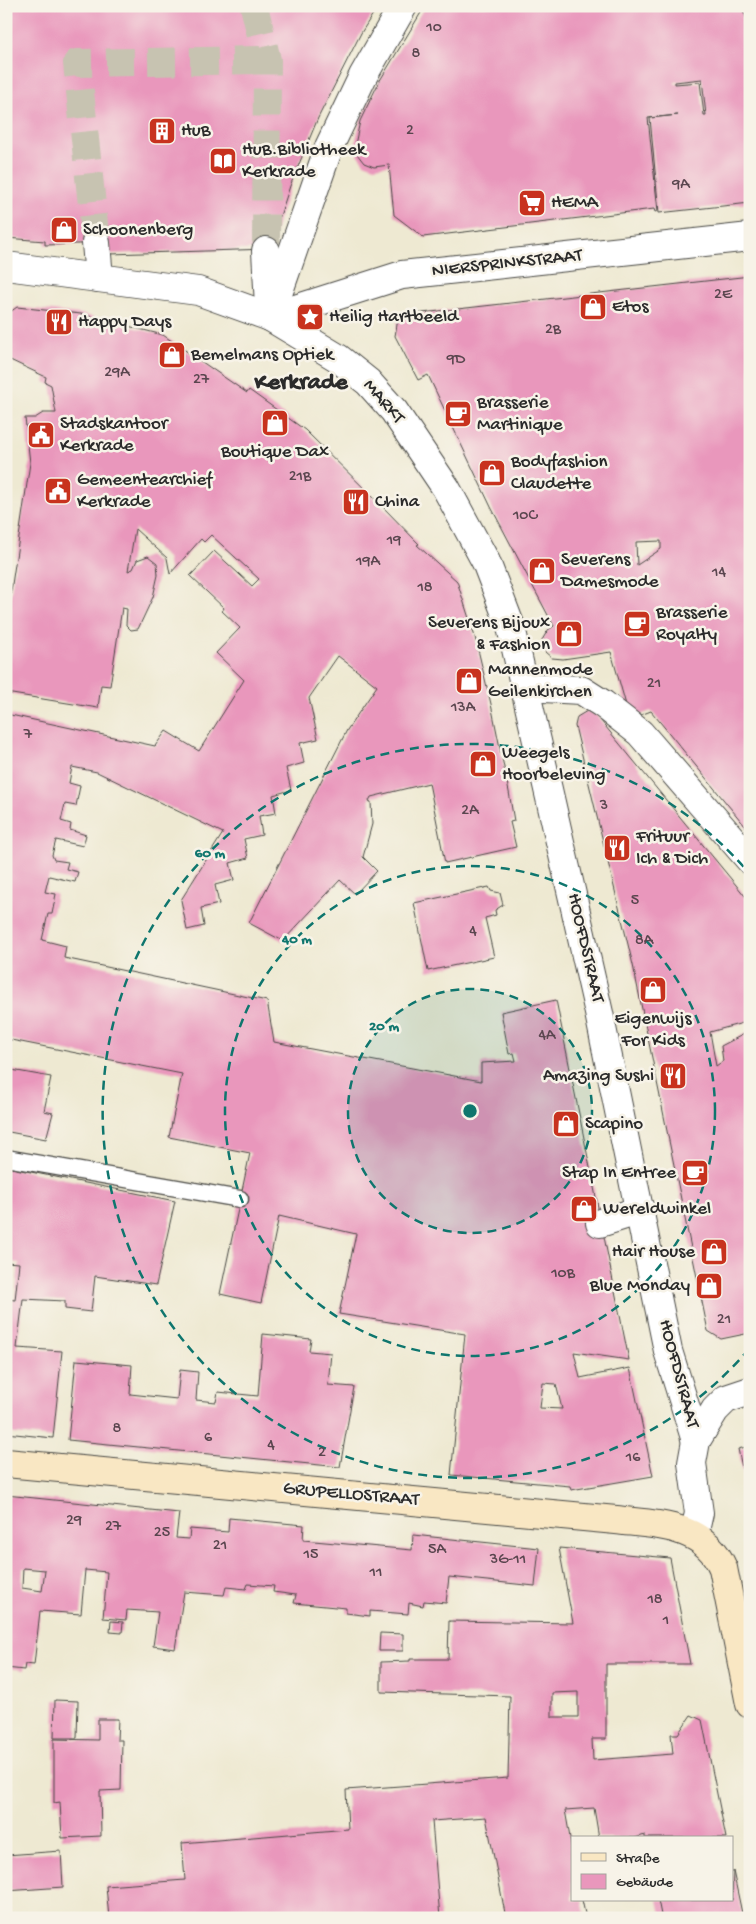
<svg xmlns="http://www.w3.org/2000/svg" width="756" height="1924" font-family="'Gochi Hand',sans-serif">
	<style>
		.building { fill: #e997bc; fill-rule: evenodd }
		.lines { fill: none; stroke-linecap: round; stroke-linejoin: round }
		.street-tunnel { stroke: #c7c3b1; stroke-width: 28; stroke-dasharray: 28 14; stroke-linecap: butt }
		.lane-casing { stroke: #484844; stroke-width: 19 }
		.street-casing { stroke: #484844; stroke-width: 30 }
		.secondary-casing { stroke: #484844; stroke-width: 30 }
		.lane { stroke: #fff; stroke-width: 16 }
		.street { stroke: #fff; stroke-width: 28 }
		.secondary { stroke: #f9e7c3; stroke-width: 28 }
		.ring { fill: none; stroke: #0f766e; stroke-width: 2.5; stroke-dasharray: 9 6 }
		.labels { text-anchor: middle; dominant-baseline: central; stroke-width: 5; stroke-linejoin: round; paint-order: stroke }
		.number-label { font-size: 16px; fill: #5a464f }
		.poi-label { font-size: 19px; fill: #2b2b2b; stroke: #f7f3e8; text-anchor: start }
		.street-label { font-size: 19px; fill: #2b2b2b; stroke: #f7f3e8 }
		.district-label { font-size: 24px; font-weight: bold; fill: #2b2b2b; stroke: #f7f3e8 }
		.centre { fill: #0f766e; stroke: #f7f3e8; stroke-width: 2.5 }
		.ring-label { font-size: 15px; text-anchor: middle; font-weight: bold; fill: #0f766e; stroke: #f7f3e8; stroke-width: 5; stroke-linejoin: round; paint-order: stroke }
	</style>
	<rect width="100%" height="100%" fill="#f7f3e8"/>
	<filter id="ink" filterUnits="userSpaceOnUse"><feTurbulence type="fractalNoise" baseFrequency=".02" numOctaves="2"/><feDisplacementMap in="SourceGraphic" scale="10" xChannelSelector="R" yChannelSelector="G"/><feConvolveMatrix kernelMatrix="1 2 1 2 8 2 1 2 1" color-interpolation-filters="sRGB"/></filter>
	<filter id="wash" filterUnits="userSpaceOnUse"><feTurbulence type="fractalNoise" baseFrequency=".0096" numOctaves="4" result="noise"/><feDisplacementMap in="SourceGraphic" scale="20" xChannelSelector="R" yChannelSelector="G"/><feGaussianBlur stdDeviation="1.12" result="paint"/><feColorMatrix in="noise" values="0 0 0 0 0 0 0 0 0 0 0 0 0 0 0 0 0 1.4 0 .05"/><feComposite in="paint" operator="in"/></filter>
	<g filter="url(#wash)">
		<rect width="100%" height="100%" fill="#eee9d2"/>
		<g id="blocks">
			<g class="building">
				<polygon points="16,6 378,6 361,33 318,118 290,186 269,249 110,254 110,243 45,245 45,241 6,238 6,8"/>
				<path d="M425,6H741L750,26V203L659,213L650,118L678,115L648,118L658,211L655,212L654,209L423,237L394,215L389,165L374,167L364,163L357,154L356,140L360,121L379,82ZM702,79L706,115H704L700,82L675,84V82Z"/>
				<path d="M750,276V832L651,711L630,719L611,652L563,659L552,658L545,652L542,640L548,630L554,626L549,617L491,507L428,375L418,380L395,336L398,319L422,313ZM661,541V549L637,565L636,542Z"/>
				<path d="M17,307L81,314L163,335L247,393L249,390L305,430L382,506L419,544L417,545L457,581L475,637L491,704L509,792L514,821L510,822L516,847L445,863L429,783L371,797L369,801L371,802L372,824L363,857L377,871L355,894L340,880L283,941L249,923L347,730L377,686L338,656L309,698L318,739L300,743L304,763L286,768L291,790L273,795L276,813L259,816L262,835L244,839L248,858L230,863L234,880L215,885L219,904L201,908L204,926L187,930L181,900L223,833L97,772L72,767L69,783L80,786L76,806L65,804L61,821L71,824L70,830L86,835L83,846L56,840L52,855L54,860L68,862L66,869L78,872L75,882L49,876L45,892L56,894L52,914H48L42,940L66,946L64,958L267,1001L274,1042L481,1081V1063L516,1061L514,1053L509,1054L501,1012L556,1000L629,1360L574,1352L580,1378L630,1368L653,1476L571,1490L570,1486L451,1475L465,1334L339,1314L356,1234L279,1216L261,1303L220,1294L250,1153L169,1137L182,1074L6,1039V714L155,746L166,731L199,751L244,680L216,653L240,628L222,611L224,608L190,576L214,551L252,586L259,579L211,535L204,542L201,539L170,574L167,558L135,529L128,571L133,569L137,560L148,556L157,563L158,575L153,597L138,629L131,630L126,625L127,609L122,608L110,686L101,685L98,708L6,693V625L30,463L25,418H35L43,413H56L51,385L45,382L46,377L6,358V315ZM543,1383L556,1384L562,1409L540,1408Z"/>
				<polygon points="587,711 596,715 750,902 750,1021 710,1032 716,1066 723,1061 721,1046 750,1031 750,1333 721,1339 708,1331 633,965 575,726 577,717"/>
				<polygon points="489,887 491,891 500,893 503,905 495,910 496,915 485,918 494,957 428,971 414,903"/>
				<polygon points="6,1069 51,1077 44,1111 53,1113 46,1139 9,1132 6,1141"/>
				<polygon points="6,1167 175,1201 156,1285 95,1276 91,1312 65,1309 65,1301 23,1299 17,1348 62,1351 53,1438 6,1433 6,1299 15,1300 19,1263 6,1262"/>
				<polygon points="263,1334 311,1339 309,1351 331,1353 328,1385 354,1387 340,1467 68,1440 76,1360 132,1365 130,1394 177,1399 180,1370 198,1372 196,1400 216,1402 218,1392 258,1396"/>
				<polygon points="750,1446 750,1499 749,1499 738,1449"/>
				<path d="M6,1495L179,1513L176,1538L189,1539L190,1529L228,1532L229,1518L304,1525L303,1540L412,1550L413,1535L539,1548L535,1586L449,1577L446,1603L424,1601L423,1606L409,1603L408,1614L370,1611V1616L346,1613V1608L294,1603L296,1595L273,1592L274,1586L248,1584L246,1589L226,1587L224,1595L184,1592L175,1649L153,1646L158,1612L127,1610L126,1620L103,1618L107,1572L85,1570L81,1614L40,1611L34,1665L25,1664L24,1670L6,1668ZM23,1568L45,1570L42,1591L22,1588Z"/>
				<path d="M559,1548L670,1558L690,1664H606V1739H592L593,1760L673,1754L671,1734H678L691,1715L702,1720L726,1838H645V1835L635,1838H599L594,1808L565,1810L572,1849V1900H582L586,1918H506L486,1817L432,1821L440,1918H109L106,1886L185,1880L182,1843L348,1829L346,1790L508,1778L510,1696L381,1692V1662L410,1661V1659H448L449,1621L573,1623ZM578,1692V1717H552V1693Z"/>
				<polygon points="111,1621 123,1622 122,1633 110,1632"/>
				<polygon points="380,1633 403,1634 403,1651 379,1651"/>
				<polygon points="55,1700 78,1701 77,1738 54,1738"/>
				<polygon points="98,1719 118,1719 117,1740 122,1740 121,1790 100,1791 101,1836 62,1838 60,1802 54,1803 54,1739 98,1740"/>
				<polygon points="61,1851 63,1887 6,1891 6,1855"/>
				<polygon points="733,1871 743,1918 648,1918 661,1915 658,1900 732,1900"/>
			</g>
		</g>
	</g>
	<g filter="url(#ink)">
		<use href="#blocks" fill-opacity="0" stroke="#484844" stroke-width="1"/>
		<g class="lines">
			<g class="street-tunnel">
				<polyline points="254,6 267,60 266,251"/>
				<polyline points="96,243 77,63 267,60"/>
			</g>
			<g class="lane-casing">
				<polyline id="lane" points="6,1158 240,1199"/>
			</g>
			<g class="street-casing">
				<g id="street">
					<polyline points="96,243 99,278"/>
					<polyline points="266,251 269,306"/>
					<polyline points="6,266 198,291 270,317 338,358 368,382 394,411 446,488 486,562 511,627 599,1013 668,1351 696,1441"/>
					<polyline points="270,317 402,275 750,237"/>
					<polyline points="270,317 329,147 363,76 403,6"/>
					<polyline points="525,687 581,690 603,704 640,733 750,860"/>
					<polyline points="600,1223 641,1210"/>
					<polyline points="694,1535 699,1513 692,1463 696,1441 715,1410 726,1399 750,1391"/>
				</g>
			</g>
			<g class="secondary-casing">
				<path id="secondary" d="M6,1463L616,1520C657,1525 704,1524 723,1568L750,1704"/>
			</g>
			<use href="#lane" class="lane"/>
			<use href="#street" class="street"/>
			<use href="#secondary" class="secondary"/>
		</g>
	</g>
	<circle cx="470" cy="1111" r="122" fill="#0f766e" fill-opacity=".12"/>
	<g class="ring">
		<circle cx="470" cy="1111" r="122"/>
		<circle cx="470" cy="1111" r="245"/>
		<path d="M749 1349A367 367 0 1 1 749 873"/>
	</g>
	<defs>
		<g id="building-square" transform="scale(1.4375)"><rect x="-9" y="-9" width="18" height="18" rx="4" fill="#c8321e" stroke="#f7f3e8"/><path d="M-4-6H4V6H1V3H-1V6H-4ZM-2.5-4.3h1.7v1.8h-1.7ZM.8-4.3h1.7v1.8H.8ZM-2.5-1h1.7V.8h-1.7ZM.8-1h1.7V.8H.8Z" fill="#fff"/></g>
		<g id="library-square" transform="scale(1.4375)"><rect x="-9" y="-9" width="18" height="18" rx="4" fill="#c8321e" stroke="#f7f3e8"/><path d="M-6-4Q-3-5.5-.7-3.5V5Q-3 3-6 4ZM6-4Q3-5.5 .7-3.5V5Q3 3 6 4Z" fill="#fff"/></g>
		<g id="supermarket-square" transform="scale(1.4375)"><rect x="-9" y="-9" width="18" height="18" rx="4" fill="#c8321e" stroke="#f7f3e8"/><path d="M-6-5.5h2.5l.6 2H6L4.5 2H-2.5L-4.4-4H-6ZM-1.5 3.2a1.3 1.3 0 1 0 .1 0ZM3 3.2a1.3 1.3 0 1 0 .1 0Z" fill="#fff"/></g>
		<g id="shop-square" transform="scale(1.4375)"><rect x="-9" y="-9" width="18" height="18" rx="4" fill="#c8321e" stroke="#f7f3e8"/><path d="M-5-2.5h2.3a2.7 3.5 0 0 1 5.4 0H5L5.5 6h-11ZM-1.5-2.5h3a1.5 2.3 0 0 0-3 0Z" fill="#fff"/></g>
		<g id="sight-square" transform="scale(1.4375)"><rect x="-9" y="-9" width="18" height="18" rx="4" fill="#c8321e" stroke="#f7f3e8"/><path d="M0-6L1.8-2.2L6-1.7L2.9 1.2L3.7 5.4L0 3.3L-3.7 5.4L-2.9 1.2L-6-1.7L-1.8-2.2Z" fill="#fff"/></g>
		<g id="restaurant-square" transform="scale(1.4375)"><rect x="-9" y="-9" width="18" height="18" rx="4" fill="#c8321e" stroke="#f7f3e8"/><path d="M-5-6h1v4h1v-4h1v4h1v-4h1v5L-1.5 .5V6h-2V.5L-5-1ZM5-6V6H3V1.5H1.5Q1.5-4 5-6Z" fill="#fff"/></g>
		<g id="cafe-square" transform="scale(1.4375)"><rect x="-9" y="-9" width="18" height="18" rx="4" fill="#c8321e" stroke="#f7f3e8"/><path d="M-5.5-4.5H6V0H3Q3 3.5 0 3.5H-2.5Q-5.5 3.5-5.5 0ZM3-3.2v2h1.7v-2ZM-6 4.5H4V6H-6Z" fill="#fff"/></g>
		<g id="civic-square" transform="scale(1.4375)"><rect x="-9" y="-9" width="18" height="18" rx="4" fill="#c8321e" stroke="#f7f3e8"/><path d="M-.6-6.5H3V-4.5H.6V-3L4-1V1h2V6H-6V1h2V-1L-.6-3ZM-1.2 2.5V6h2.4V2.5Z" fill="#fff"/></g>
	</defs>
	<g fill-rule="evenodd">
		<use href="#building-square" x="162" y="131"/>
		<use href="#library-square" x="223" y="161"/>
		<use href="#supermarket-square" x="532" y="203"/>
		<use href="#shop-square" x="64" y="230"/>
		<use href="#shop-square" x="593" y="307"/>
		<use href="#sight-square" x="310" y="317"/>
		<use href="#restaurant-square" x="59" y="322"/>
		<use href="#shop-square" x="172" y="355"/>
		<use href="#cafe-square" x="458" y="414"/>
		<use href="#shop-square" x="275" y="423"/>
		<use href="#civic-square" x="41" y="435"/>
		<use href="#shop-square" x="492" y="473"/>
		<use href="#civic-square" x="58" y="491"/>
		<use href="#restaurant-square" x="356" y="502"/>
		<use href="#shop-square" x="542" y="571"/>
		<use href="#cafe-square" x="637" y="624"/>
		<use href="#shop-square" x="569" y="634"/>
		<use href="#shop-square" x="469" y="681"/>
		<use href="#shop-square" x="483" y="764"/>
		<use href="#restaurant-square" x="617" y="848"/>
		<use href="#shop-square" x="653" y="990"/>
		<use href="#restaurant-square" x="673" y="1076"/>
		<use href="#shop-square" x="566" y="1124"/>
		<use href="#cafe-square" x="695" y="1173"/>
		<use href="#shop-square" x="584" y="1209"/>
		<use href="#shop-square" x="714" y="1252"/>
		<use href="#shop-square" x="709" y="1286"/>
	</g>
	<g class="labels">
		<g class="number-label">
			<text x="434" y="28">10</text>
			<text x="416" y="54">8</text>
			<text x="410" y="131">2</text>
			<text x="681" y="185">9A</text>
			<text x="723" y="295">2E</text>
			<text x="553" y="330">2B</text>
			<text x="456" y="360">9D</text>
			<text x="117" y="373">29A</text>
			<text x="201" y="380">27</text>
			<text x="300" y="477">21B</text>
			<text x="525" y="516">10C</text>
			<text x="394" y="541">19</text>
			<text x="368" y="562">19A</text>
			<text x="719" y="573">14</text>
			<text x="425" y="588">18</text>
			<text x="654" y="684">21</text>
			<text x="463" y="708">13A</text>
			<text x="28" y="735">7</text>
			<text x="604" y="806">3</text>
			<text x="470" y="811">2A</text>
			<text x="635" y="901">5</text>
			<text x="473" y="932">4</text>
			<text x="644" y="941">8A</text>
			<text x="547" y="1036">4A</text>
			<text x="563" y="1274">10B</text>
			<text x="724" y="1320">21</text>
			<text x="117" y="1429">8</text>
			<text x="208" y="1438">6</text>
			<text x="271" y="1446">4</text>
			<text x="322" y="1453">2</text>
			<text x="633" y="1458">16</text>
			<text x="74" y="1521">29</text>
			<text x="113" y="1527">27</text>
			<text x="162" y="1533">25</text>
			<text x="220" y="1546">21</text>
			<text x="437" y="1550">5A</text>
			<text x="311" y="1555">15</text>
			<text x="508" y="1560">3G-11</text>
			<text x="376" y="1573">11</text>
			<text x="655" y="1600">18</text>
			<text x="666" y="1621">1</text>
		</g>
		<g class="poi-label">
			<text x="181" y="131">HuB</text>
			<text x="242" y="150">HuB.Bibliotheek<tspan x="242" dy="22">Kerkrade</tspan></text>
			<text x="551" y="203">HEMA</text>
			<text x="83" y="230">Schoonenberg</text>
			<text x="612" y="307">Etos</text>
			<text x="329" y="317">Heilig Hartbeeld</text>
			<text x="78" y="322">Happy Days</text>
			<text x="191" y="355">Bemelmans Optiek</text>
			<text x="477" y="403">Brasserie<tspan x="477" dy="22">Martinique</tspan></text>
			<text x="60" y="424">Stadskantoor<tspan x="60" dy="22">Kerkrade</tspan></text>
			<text x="275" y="452" text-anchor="middle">Boutique Dax</text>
			<text x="511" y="462">Bodyfashion<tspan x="511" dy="22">Claudette</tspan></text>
			<text x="77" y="480">Gemeentearchief<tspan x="77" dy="22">Kerkrade</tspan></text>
			<text x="375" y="502">China</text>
			<text x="561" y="560">Severens<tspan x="561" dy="22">Damesmode</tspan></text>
			<text x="656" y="613">Brasserie<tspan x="656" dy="22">Royalty</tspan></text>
			<text x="550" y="623" text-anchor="end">Severens Bijoux<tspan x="550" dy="22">&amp; Fashion</tspan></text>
			<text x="488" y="670">Mannenmode<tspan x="488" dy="22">Geilenkirchen</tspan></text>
			<text x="502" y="753">Weegels<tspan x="502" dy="22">Hoorbeleving</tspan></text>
			<text x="636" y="837">Frituur<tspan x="636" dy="22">Ich &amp; Dich</tspan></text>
			<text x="653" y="1019" text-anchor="middle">Eigenwijs<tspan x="653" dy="22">For Kids</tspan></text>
			<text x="654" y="1076" text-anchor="end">Amazing Sushi</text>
			<text x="585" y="1124">Scapino</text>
			<text x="676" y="1173" text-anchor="end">Stap In Entree</text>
			<text x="603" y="1209">Wereldwinkel</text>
			<text x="695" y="1252" text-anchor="end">Hair House</text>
			<text x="690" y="1286" text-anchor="end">Blue Monday</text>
		</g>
		<g class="street-label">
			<text transform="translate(507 264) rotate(-6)">NIERSPRINKSTRAAT</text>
			<text transform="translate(383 402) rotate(49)">MARKT</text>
			<text transform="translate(585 948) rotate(77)">HOOFDSTRAAT</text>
			<text transform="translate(678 1374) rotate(75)">HOOFDSTRAAT</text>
			<text transform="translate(351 1495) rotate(5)">GRUPELLOSTRAAT</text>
		</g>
		<g class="district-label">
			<text x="301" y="383">Kerkrade</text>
		</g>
	</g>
	<circle cx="470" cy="1111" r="8" class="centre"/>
	<g class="ring-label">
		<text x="210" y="857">60 m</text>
		<text x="297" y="943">40 m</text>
		<text x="384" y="1030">20 m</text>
	</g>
	<rect width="756" height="1924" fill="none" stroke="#f7f3e8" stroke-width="25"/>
	<rect x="571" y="1836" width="162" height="65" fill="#f7f3e8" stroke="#a5a39c"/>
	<rect x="581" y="1853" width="25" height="8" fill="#f9e7c3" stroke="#a5a39c"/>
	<text x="616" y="1862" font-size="15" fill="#2b2b2b">Straße</text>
	<rect x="581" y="1874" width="25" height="15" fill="#e997bc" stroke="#a5a39c"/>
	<text x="616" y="1886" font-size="15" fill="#2b2b2b">Gebäude</text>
</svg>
